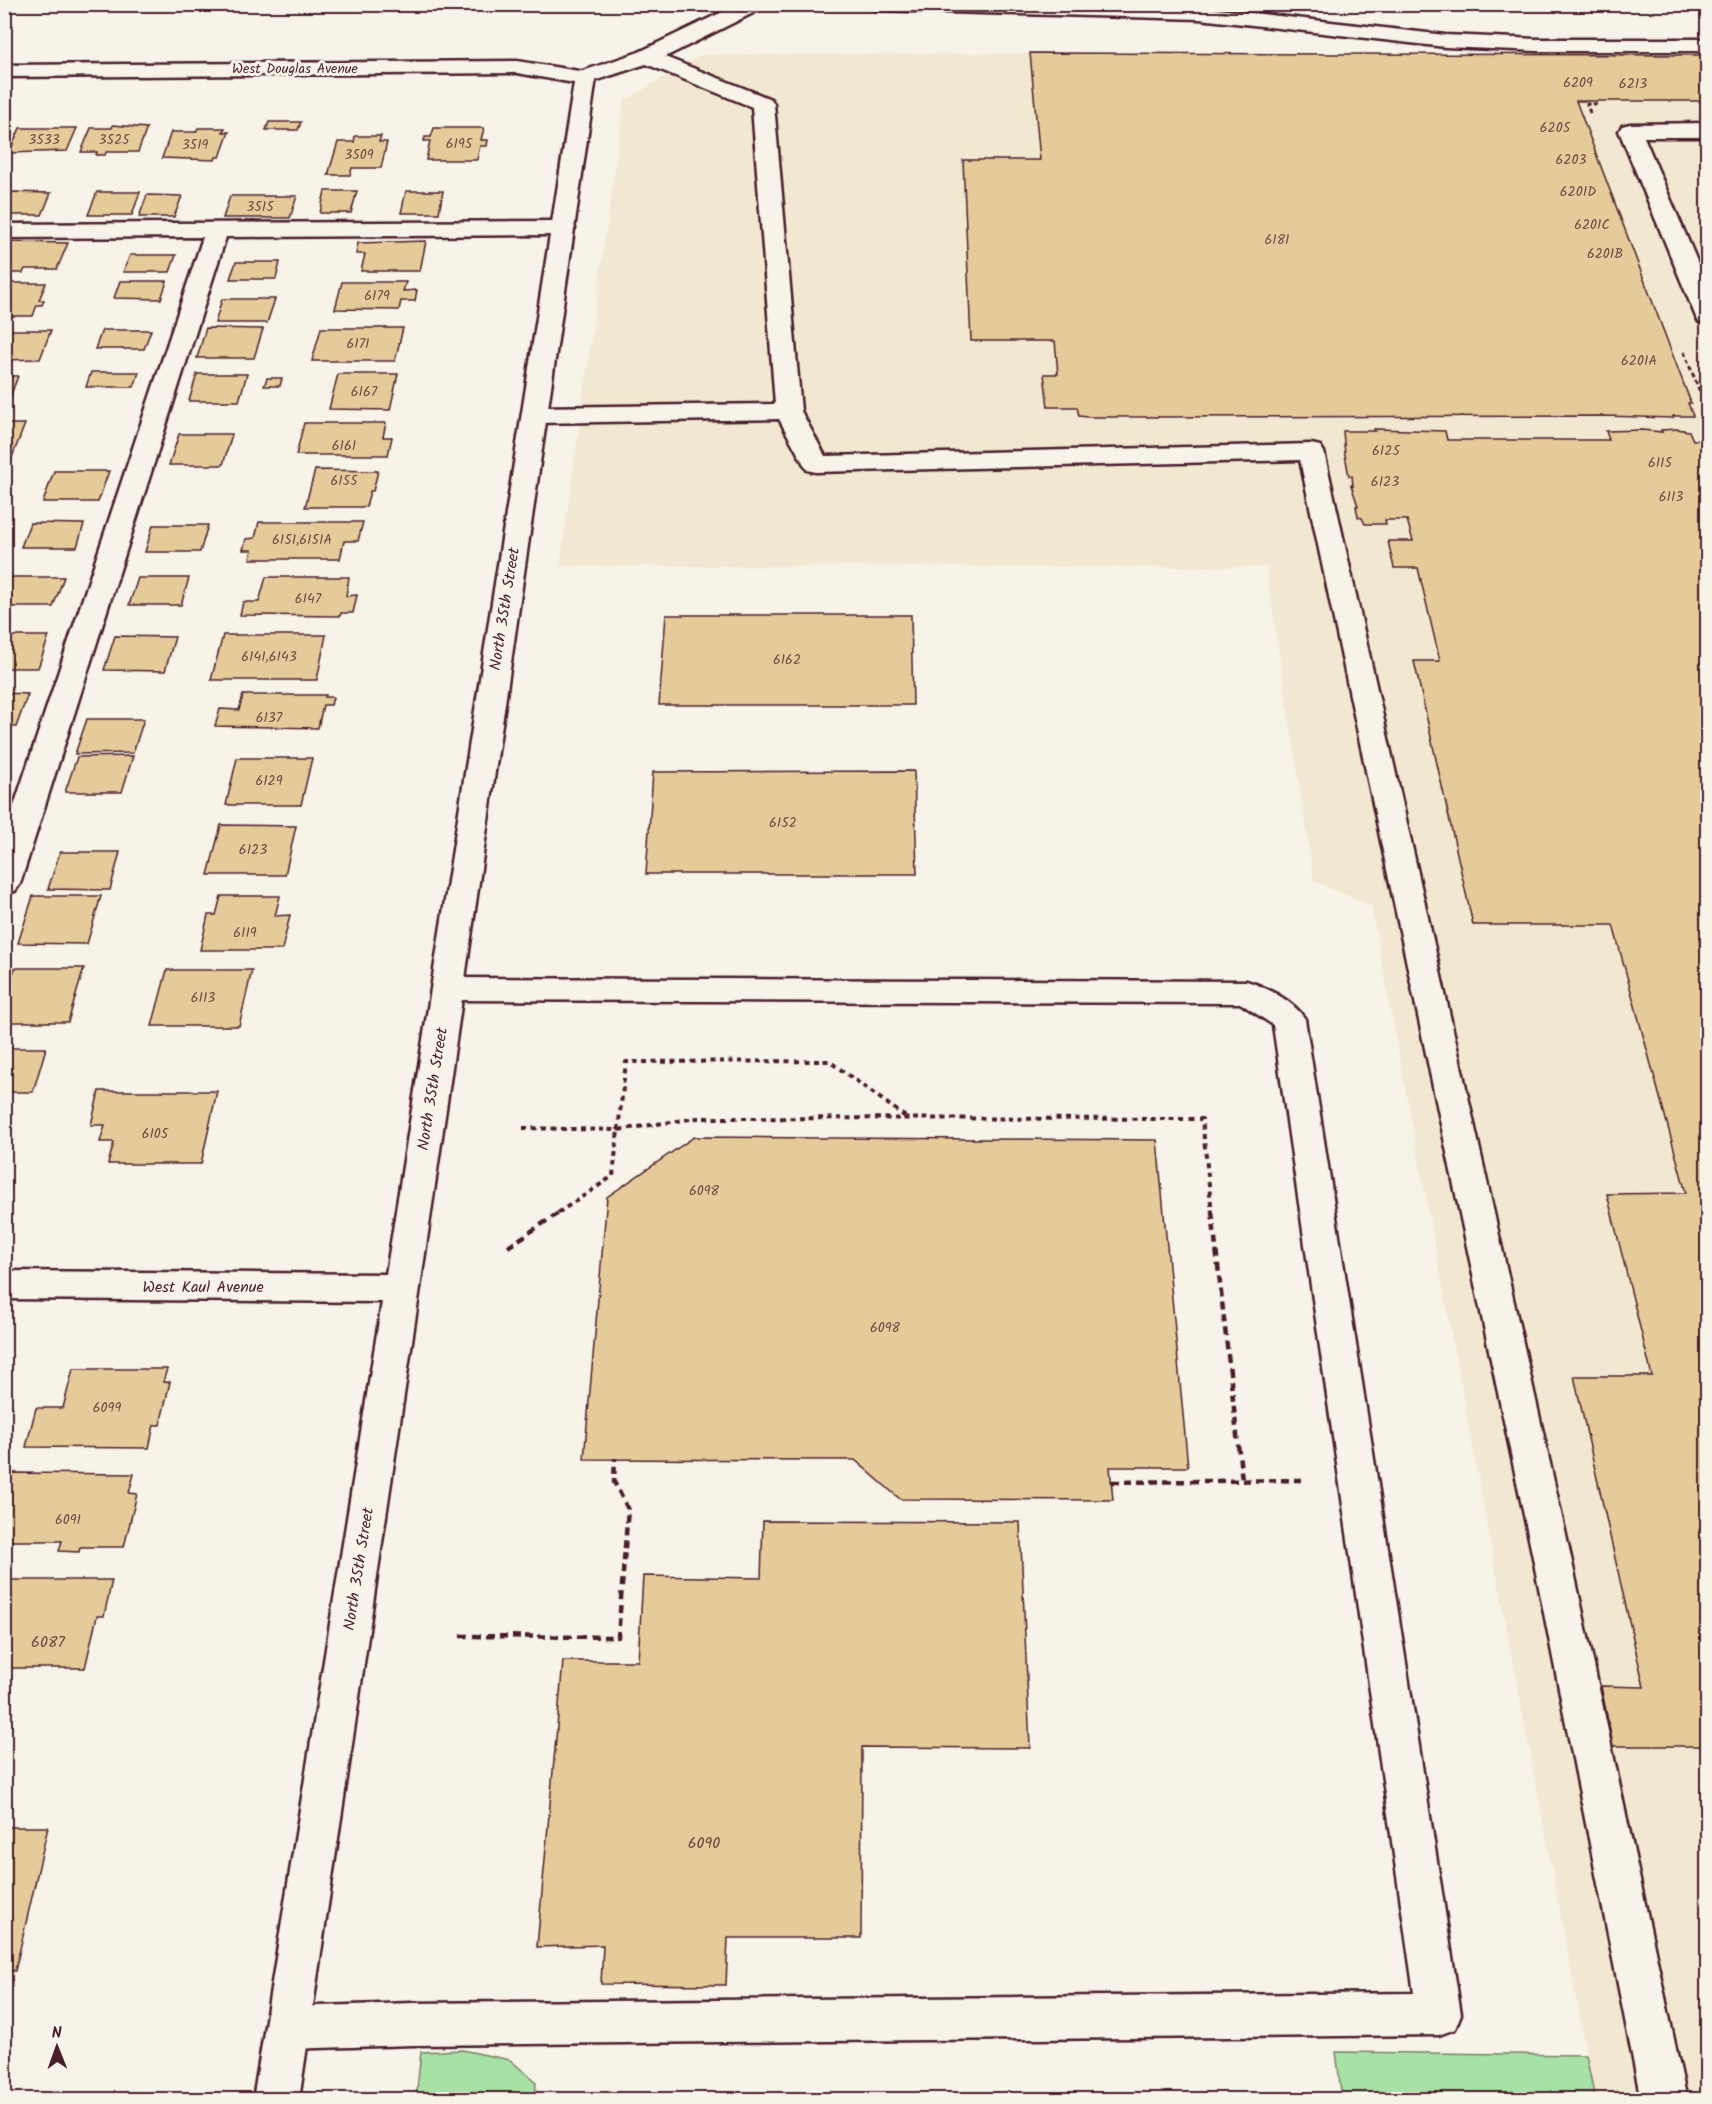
<svg xmlns="http://www.w3.org/2000/svg" width="1712" height="2104" font-family="Kalam,sans-serif">
	<style>
		.built { fill: #f2e7d1 }
		.green { fill: #a8e1a5; stroke: #798068; stroke-width: 1.5 }
		.building { fill: #e5cb9a; stroke: #4a1f2b; stroke-width: 1.5 }
		.lines { fill: none; stroke-linecap: round; stroke-linejoin: round }
		.lane-casing { stroke: #4a1f2b; stroke-width: 5 }
		.street-casing { stroke: #4a1f2b; stroke-width: 5 }
		.path-far2 { stroke: #4a1f2b; stroke-width: 3; stroke-dasharray: 4.5 3; stroke-linecap: butt }
		.path-far1 { stroke: #4a1f2b; stroke-width: 4; stroke-dasharray: 5 4.5; stroke-linecap: butt }
		.path { stroke: #4a1f2b; stroke-width: 4.5; stroke-dasharray: 8 5; stroke-linecap: butt }
		.lane { fill: #f7f3e8; fill-rule: evenodd }
		.street { fill: #f7f3e8; fill-rule: evenodd }
		.labels { text-anchor: middle; dominant-baseline: central; stroke-width: 6; stroke-linejoin: round; paint-order: stroke }
		.far-street-label { font-size: 14px; fill: #4a1f2b; stroke: #f7f3e8 }
		.number-label { font-size: 14px; fill: #714a47 }
		.street-label { font-size: 16px; fill: #4a1f2b; stroke: #f7f3e8 }
		.near-number-label { font-size: 16px; fill: #714a47 }
	</style>
	<rect width="100%" height="100%" fill="#f7f3e8"/>
	<filter id="ink" filterUnits="userSpaceOnUse"><feTurbulence type="fractalNoise" baseFrequency=".0167" numOctaves="2"/><feDisplacementMap in="SourceGraphic" scale="12" xChannelSelector="R" yChannelSelector="G"/><feConvolveMatrix kernelMatrix="1 2 1 2 8 2 1 2 1" color-interpolation-filters="sRGB"/></filter>
	<g filter="url(#ink)">
		<polygon class="built" points="1030,53 1707,55 1707,2099 1595,2099 1371,906 1314,881 1266,567 560,566 624,101 701,55"/>
		<g class="green">
			<polygon points="462,2050 510,2060 536,2082 535,2099 416,2099 421,2052"/>
			<polygon points="1336,2052 1586,2055 1595,2099 1342,2099"/>
		</g>
		<g class="building">
			<polygon points="1030,53 1708,55 1708,101 1576,101 1691,403 1688,403 1693,416 1673,416 1673,418 1604,416 1088,417 1079,416 1077,407 1048,407 1044,374 1058,374 1055,341 971,341 963,160 1040,160"/>
			<polygon points="269,122 301,122 298,130 266,130"/>
			<polygon points="113,125 147,128 138,152 106,152 105,155 96,155 97,152 81,152 91,128 112,128"/>
			<polygon points="20,128 77,128 67,151 9,153"/>
			<polygon points="198,128 225,128 223,132 229,132 220,157 216,157 215,160 162,158 171,132 196,132"/>
			<polygon points="434,128 484,128 481,140 488,140 487,146 480,146 477,160 426,160 430,141 424,141 425,137 431,137"/>
			<polygon points="355,136 381,136 379,142 387,142 381,168 352,168 350,175 328,175 338,142 354,142"/>
			<polygon points="325,191 357,191 351,213 320,213"/>
			<polygon points="406,191 443,191 439,213 401,213"/>
			<polygon points="10,192 51,193 42,215 4,215 4,204"/>
			<polygon points="97,192 140,192 132,215 88,215"/>
			<polygon points="147,195 182,196 174,217 139,217"/>
			<polygon points="230,196 297,196 290,218 223,218"/>
			<polygon points="426,241 420,271 361,271 365,254 356,254 358,243"/>
			<polygon points="8,242 68,243 57,269 25,269 23,273 4,273 4,247"/>
			<polygon points="130,255 176,255 170,272 123,272"/>
			<polygon points="236,262 280,262 276,279 230,279"/>
			<polygon points="120,281 167,281 161,299 114,298"/>
			<polygon points="342,282 406,282 403,291 417,290 415,301 401,301 399,310 335,309"/>
			<polygon points="4,283 46,283 39,300 44,300 42,305 37,305 33,316 4,316"/>
			<polygon points="222,299 275,299 267,323 215,323"/>
			<polygon points="206,328 263,329 254,358 197,358"/>
			<polygon points="321,328 403,328 395,361 312,361"/>
			<polygon points="4,330 51,330 40,359 4,360"/>
			<polygon points="102,330 151,330 144,349 95,349"/>
			<polygon points="91,372 139,372 134,387 86,387"/>
			<polygon points="197,374 247,374 239,401 189,401"/>
			<polygon points="338,374 398,374 390,410 329,409"/>
			<polygon points="4,376 18,376 6,408 4,408"/>
			<polygon points="267,378 282,378 280,386 264,386"/>
			<polygon points="304,423 386,423 383,437 392,437 388,455 296,455"/>
			<polygon points="4,424 25,424 11,460 4,460"/>
			<polygon points="1374,429 1445,431 1447,440 1609,440 1606,431 1642,430 1662,432 1661,430 1677,429 1689,431 1693,440 1702,440 1708,455 1708,1746 1613,1746 1601,1686 1644,1687 1574,1376 1652,1376 1607,1194 1686,1193 1613,925 1473,925 1414,661 1440,661 1418,568 1394,568 1388,541 1413,541 1407,520 1385,520 1386,524 1365,524 1362,518 1358,517 1356,506 1358,506 1351,485 1353,486 1352,476 1349,476 1345,455 1343,431 1375,431"/>
			<polygon points="179,434 232,434 223,465 169,465"/>
			<polygon points="315,470 378,471 373,491 370,491 366,507 305,507"/>
			<polygon points="54,471 109,471 98,502 43,502"/>
			<polygon points="259,522 363,522 358,541 344,541 340,559 250,559 252,550 243,550 246,539 255,538"/>
			<polygon points="30,523 84,524 77,547 21,547"/>
			<polygon points="153,525 208,525 200,552 145,552"/>
			<polygon points="11,577 64,577 53,607 4,607 4,595"/>
			<polygon points="266,577 349,577 346,596 357,595 353,613 341,613 340,616 240,615 243,602 259,602"/>
			<polygon points="138,578 189,578 181,605 129,605"/>
			<polygon points="666,615 911,615 913,705 659,705"/>
			<polygon points="223,635 326,635 317,680 211,680"/>
			<polygon points="4,636 49,636 38,668 4,668"/>
			<polygon points="115,636 175,637 165,671 104,670"/>
			<polygon points="4,693 28,694 16,727 4,727"/>
			<polygon points="243,695 326,695 325,697 333,697 331,705 323,705 318,728 215,726 220,709 239,710"/>
			<polygon points="87,719 144,719 133,753 75,754"/>
			<polygon points="133,756 122,792 65,792 77,757"/>
			<polygon points="237,758 312,758 301,805 226,805"/>
			<polygon points="914,771 917,874 646,874 653,772"/>
			<polygon points="221,825 296,826 285,875 208,875"/>
			<polygon points="60,852 120,852 110,890 48,889"/>
			<polygon points="33,896 101,896 87,944 18,943"/>
			<polygon points="221,896 280,896 275,916 290,915 282,950 200,950 208,915 216,915"/>
			<polygon points="15,968 84,968 68,1022 4,1022 4,1001"/>
			<polygon points="167,970 252,970 239,1026 152,1026"/>
			<polygon points="4,1048 46,1048 33,1092 4,1092"/>
			<polygon points="99,1091 217,1091 201,1164 108,1164 114,1142 100,1142 105,1125 91,1125"/>
			<polygon points="694,1137 1157,1140 1188,1467 1110,1467 1113,1500 900,1499 855,1460 584,1459 607,1197"/>
			<polygon points="73,1369 167,1369 163,1382 170,1382 160,1425 154,1425 149,1448 26,1447 36,1408 63,1408"/>
			<polygon points="12,1473 134,1474 129,1493 137,1494 124,1547 80,1547 79,1552 59,1551 62,1541 4,1541 4,1499"/>
			<polygon points="763,1521 1020,1522 1030,1748 862,1747 861,1938 728,1938 726,1985 601,1984 603,1945 537,1947 563,1661 638,1661 643,1576 761,1578"/>
			<polygon points="4,1580 112,1580 104,1616 97,1616 85,1668 4,1668"/>
			<polygon points="4,1827 48,1827 15,1971 4,1971"/>
		</g>
		<g class="lines">
			<g class="lane-casing">
				<g id="lane">
					<polygon points="739,4 766,4 763,8 665,57 771,99 774,104 801,411 825,456 1311,444 1320,446 1324,452 1570,1553 1687,2100 1641,2100 1532,1553 1300,460 816,472 807,470 779,419 535,423 526,420 522,415 526,410 535,407 775,404 752,107 646,64 585,84 577,83 574,78 577,73 639,52"/>
					<polygon points="867,4 1199,7 1445,35 1537,39 1708,39 1708,51 1537,51 1445,47 1199,19 877,10 870,8"/>
					<polygon points="1708,123 1708,137 1644,137 1708,287 1708,324 1699,322 1696,317 1619,131 1622,126 1630,124"/>
					<polygon points="563,221 571,223 575,228 571,233 563,235 226,237 20,884 15,891 4,894 4,836 203,237 4,238 4,224"/>
					<path d="M448,978L1246,981C1265,986 1295,1002 1305,1019L1461,2014L1455,2029L1439,2035L413,2045L287,2049L271,2043L265,2028L271,2013L287,2007L413,2003L1414,1993L1273,1025L1240,1003L448,1000L437,997L432,989L437,981Z"/>
				</g>
			</g>
			<g class="street-casing">
				<polygon id="street" points="517,61 585,72 593,73 596,78 420,1288 299,2100 253,2100 382,1302 4,1299 4,1271 386,1274 574,83 517,73 4,77 4,65"/>
			</g>
			<g class="path-far2">
				<polyline points="1590,113 1587,104 1599,104"/>
				<polyline points="1684,352 1708,412"/>
			</g>
			<g class="path-far1">
				<polyline points="523,1128 618,1130 626,1062 829,1061 907,1118"/>
				<polyline points="558,1213 613,1176 618,1130 697,1118 1202,1119 1212,1213"/>
			</g>
			<g class="path">
				<polyline points="1212,1212 1242,1480"/>
				<polyline points="508,1247 560,1212"/>
				<polyline points="1112,1482 1306,1480"/>
				<polyline points="460,1636 618,1637 628,1509 614,1482 615,1458"/>
			</g>
			<use href="#lane" class="lane"/>
			<use href="#street" class="street"/>
		</g>
	</g>
	<g class="labels">
		<g class="far-street-label">
			<text x="295" y="69">West Douglas Avenue</text>
		</g>
		<g class="number-label">
			<text x="1578" y="83">6209</text>
			<text x="1633" y="84">6213</text>
			<text x="1555" y="128">6205</text>
			<text x="44" y="140">3533</text>
			<text x="114" y="140">3525</text>
			<text x="459" y="144">6195</text>
			<text x="195" y="145">3519</text>
			<text x="359" y="155">3509</text>
			<text x="1571" y="160">6203</text>
			<text x="1578" y="192">6201D</text>
			<text x="260" y="207">3515</text>
			<text x="1592" y="225">6201C</text>
			<text x="1277" y="240">6181</text>
			<text x="1605" y="254">6201B</text>
			<text x="377" y="296">6179</text>
			<text x="358" y="344">6171</text>
			<text x="1639" y="361">6201A</text>
			<text x="364" y="392">6167</text>
			<text x="344" y="446">6161</text>
			<text x="1386" y="451">6125</text>
			<text x="1660" y="463">6115</text>
			<text x="344" y="481">6155</text>
			<text x="1385" y="482">6123</text>
			<text x="1671" y="497">6113</text>
			<text x="302" y="540">6151,6151A</text>
			<text x="308" y="599">6147</text>
			<text x="269" y="657">6141,6143</text>
			<text x="787" y="660">6162</text>
			<text x="269" y="718">6137</text>
			<text x="269" y="781">6129</text>
			<text x="783" y="823">6152</text>
			<text x="253" y="850">6123</text>
			<text x="245" y="933">6119</text>
			<text x="203" y="998">6113</text>
			<text x="155" y="1134">6105</text>
			<text x="704" y="1191">6098</text>
			<text x="885" y="1328">6098</text>
			<text x="107" y="1408">6099</text>
			<text x="68" y="1520">6091</text>
		</g>
		<g class="street-label">
			<text transform="translate(505 609) rotate(-81)">North 35th Street</text>
			<text transform="translate(433 1089) rotate(-81)">North 35th Street</text>
			<text x="203" y="1287">West Kaul Avenue</text>
			<text transform="translate(359 1569) rotate(-81)">North 35th Street</text>
		</g>
		<g class="near-number-label">
			<text x="48" y="1642">6087</text>
			<text x="704" y="1843">6090</text>
		</g>
	</g>
	<rect width="1712" height="2104" fill="none" stroke="#f7f3e8" stroke-width="24"/>
	<rect x="12" y="12" width="1688" height="2080" fill="none" stroke="#4a1f2b" stroke-width="2" filter="url(#ink)"/>
	<g transform="translate(57 2047) rotate(359)" stroke="#f7f3e8" stroke-width="4.5" paint-order="stroke">
	<path d="M0-4.5L10 22L0 15L-10 22Z" fill="#4a1f2b"/>
	<text y="-9" font-size="16" font-weight="bold" text-anchor="middle" fill="#4a1f2b">N</text>
	</g>
</svg>
